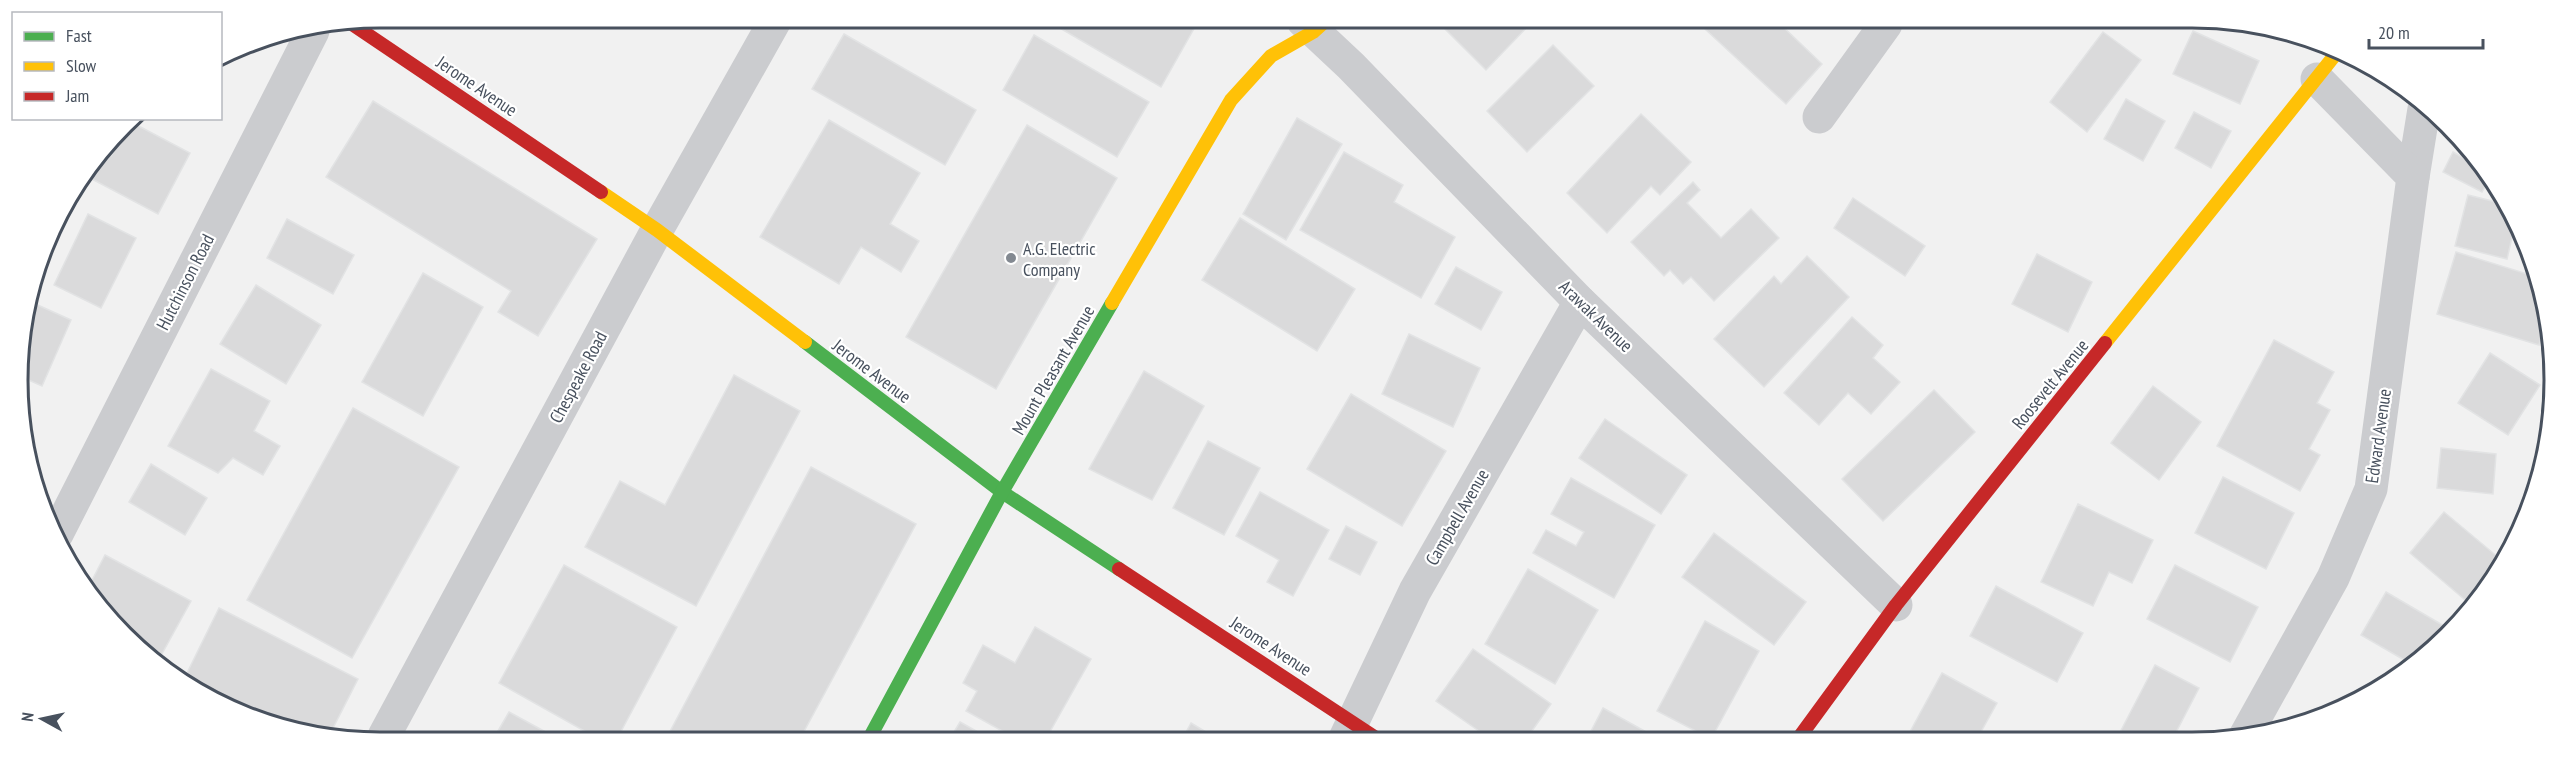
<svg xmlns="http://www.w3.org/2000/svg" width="2573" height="761" font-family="'PT Sans Narrow',sans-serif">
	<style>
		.building { fill: #dadadb; stroke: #e2e3e4; stroke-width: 1.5 }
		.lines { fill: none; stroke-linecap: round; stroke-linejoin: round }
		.street { stroke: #cbcccf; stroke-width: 33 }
		.fast { stroke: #4caf50; stroke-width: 14 }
		.slow { stroke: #ffc107; stroke-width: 14 }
		.jam { stroke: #c62828; stroke-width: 14 }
		.poi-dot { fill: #838991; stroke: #fff; stroke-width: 2 }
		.labels { text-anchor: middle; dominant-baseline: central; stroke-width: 4.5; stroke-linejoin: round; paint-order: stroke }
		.street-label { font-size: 18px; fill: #48515e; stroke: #fff }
		.poi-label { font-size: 18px; fill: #48515e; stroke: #fff; text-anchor: start }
		.rim { fill: none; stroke: #48515e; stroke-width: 3 }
	</style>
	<rect width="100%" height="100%" fill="#f1f1f1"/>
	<g class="building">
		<polygon points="1046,20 1189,21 1196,25 1161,87"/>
		<polygon points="1448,22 1532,22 1486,70 1443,27"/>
		<polygon points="1711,23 1779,23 1822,64 1786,104 1705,29"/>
		<polygon points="2193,31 2259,61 2240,104 2173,74"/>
		<polygon points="2103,32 2141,60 2087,132 2050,102"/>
		<polygon points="844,34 976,110 945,165 812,89"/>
		<polygon points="1034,35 1149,102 1117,157 1003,90"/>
		<polygon points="1553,45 1594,86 1527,152 1487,111"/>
		<polygon points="2126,99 2165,121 2143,161 2104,139"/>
		<polygon points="373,101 597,239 538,336 498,312 511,291 326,177"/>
		<polygon points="2194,112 2231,131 2211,168 2175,148"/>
		<polygon points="1641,114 1691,162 1660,195 1651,186 1607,233 1567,193"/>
		<polygon points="1297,118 1342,144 1286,240 1243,214"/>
		<polygon points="829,120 920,173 890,224 919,241 901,272 861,247 839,284 760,237"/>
		<polygon points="131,122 190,153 158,214 88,177 106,154 111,156"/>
		<polygon points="1027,125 1117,178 996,389 906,337"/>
		<polygon points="1344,152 1403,185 1394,202 1455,237 1421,298 1300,230"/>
		<polygon points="2453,152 2482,168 2491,176 2482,192 2443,172"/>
		<polygon points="1693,182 1700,190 1687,203 1721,238 1751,209 1779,238 1714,301 1691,277 1683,284 1670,270 1664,276 1631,242"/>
		<polygon points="2468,195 2504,204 2514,229 2507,259 2455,246"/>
		<polygon points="1853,198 1925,246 1905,276 1834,228"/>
		<polygon points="88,214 136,238 101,308 54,285"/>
		<polygon points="1240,218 1355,289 1317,351 1202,280"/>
		<polygon points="287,219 354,255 333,294 267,258"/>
		<polygon points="2456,252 2534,276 2548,310 2539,345 2437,314"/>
		<polygon points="2037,254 2092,282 2068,332 2012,304"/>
		<polygon points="1807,256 1849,297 1764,387 1714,339 1774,276 1781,284"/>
		<polygon points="1456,267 1502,292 1481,330 1435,304"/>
		<polygon points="423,273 483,307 423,416 362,382"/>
		<polygon points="256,285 321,325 286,384 220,344"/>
		<polygon points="31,302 71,320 42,386 24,378 21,334"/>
		<polygon points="1852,317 1883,345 1873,358 1900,382 1871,414 1848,393 1819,425 1784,393"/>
		<polygon points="1409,334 1480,368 1453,427 1382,394"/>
		<polygon points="2274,340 2334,372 2317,403 2330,410 2309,449 2320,455 2300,491 2217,446"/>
		<polygon points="2490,353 2540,385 2508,435 2458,403"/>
		<polygon points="211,369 270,401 254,431 280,446 263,475 233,458 218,473 168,446"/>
		<polygon points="1144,371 1204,406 1152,500 1089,469"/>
		<polygon points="734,375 800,411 696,606 585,547 620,481 665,505"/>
		<polygon points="2153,386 2201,422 2159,480 2111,443"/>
		<polygon points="1934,390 1975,432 1883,521 1842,479"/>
		<polygon points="1351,394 1446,451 1402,526 1307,469"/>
		<polygon points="353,408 459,467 352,658 247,600"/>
		<polygon points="1605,419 1687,475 1661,514 1579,458"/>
		<polygon points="1208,441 1260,468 1224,535 1173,508"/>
		<polygon points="2441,448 2496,454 2493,494 2437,488"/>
		<polygon points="151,464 207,498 185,535 129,502"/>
		<polygon points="811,467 916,524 801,737 667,737"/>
		<polygon points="2223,477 2294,513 2266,569 2195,533"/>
		<polygon points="1571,478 1655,525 1614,598 1533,553 1546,530 1576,546 1584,532 1551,514"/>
		<polygon points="1260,492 1329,530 1293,596 1267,582 1279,560 1236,536"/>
		<polygon points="2078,504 2153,540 2132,583 2109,572 2093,606 2041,582"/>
		<polygon points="2444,512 2505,563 2471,605 2410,553"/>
		<polygon points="1346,526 1377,542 1360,575 1329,559"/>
		<polygon points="1714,533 1806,602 1774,645 1682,577"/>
		<polygon points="105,555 191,601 158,661 87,590"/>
		<polygon points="564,565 677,627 618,737 595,737 499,683"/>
		<polygon points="2175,565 2258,607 2230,662 2147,619"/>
		<polygon points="1528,569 1598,610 1555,684 1485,644"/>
		<polygon points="1996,586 2083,633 2057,682 1970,636"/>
		<polygon points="2386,592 2451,630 2432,653 2413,665 2361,635"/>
		<polygon points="219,608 358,679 329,736 309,736 182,683"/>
		<polygon points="1705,621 1759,651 1711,739 1657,711"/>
		<polygon points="1035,627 1091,659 1047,737 1013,737 966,711 977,691 963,683 983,645 1015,663"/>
		<polygon points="1473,649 1551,704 1527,738 1489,738 1436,701"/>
		<polygon points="2155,665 2199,688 2172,740 2119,740 2117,738"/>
		<polygon points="1942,673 1997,703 1977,739 1906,739"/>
		<polygon points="1603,708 1659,739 1587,739"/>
		<polygon points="509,712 553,736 495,736"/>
		<polygon points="960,722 987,737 951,737"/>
		<polygon points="1191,723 1216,738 1183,738"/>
	</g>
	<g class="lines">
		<g class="street">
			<polyline points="1303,21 1351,66 1580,302 1896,605"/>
			<polyline points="1819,117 1886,24"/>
			<polyline points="2413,177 2424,109"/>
			<polyline points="57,534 313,31"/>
			<polyline points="384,736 657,230 776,19"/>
			<polyline points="1345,738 1415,591 1580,302"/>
			<polyline points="2244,738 2333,578 2371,489 2413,177 2317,79"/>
		</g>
		<g class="fast">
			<polyline points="805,342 1002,492 1119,569"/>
			<polyline points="870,737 1002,492 1112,303"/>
		</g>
		<g class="slow">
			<polyline points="601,192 657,230 805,342"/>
			<polyline points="1112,303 1231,100 1271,56 1313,32 1324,22"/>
			<polyline points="2105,343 2335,55"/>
		</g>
		<g class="jam">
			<polyline points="352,24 601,192"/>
			<polyline points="1119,569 1376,738"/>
			<polyline points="1798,739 1896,605 2105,343"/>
		</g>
	</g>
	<circle class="poi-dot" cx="1011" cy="258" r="6"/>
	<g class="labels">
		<g class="street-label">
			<text transform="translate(477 86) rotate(34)">Jerome Avenue</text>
			<text transform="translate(185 282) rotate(-63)">Hutchinson Road</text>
			<text transform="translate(1596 316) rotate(44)">Arawak Avenue</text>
			<text transform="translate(1053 370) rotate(-60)">Mount Pleasant Avenue</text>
			<text transform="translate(872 371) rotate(37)">Jerome Avenue</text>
			<text transform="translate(578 377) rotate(-62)">Chespeake Road</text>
			<text transform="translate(2050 384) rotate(-51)">Roosevelt Avenue</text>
			<text transform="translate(2378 436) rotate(-82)">Edward Avenue</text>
			<text transform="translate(1457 517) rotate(-60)">Campbell Avenue</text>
			<text transform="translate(1271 646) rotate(33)">Jerome Avenue</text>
		</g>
		<g class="poi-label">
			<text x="1023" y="248">A.G. Electric<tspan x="1023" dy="21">Company</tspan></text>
		</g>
	</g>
	<path d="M0 0H2573V761H0ZM380 28H2192A352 352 0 0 1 2544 380V380A352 352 0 0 1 2192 732H380A352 352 0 0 1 28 380V380A352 352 0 0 1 380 28Z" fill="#fff" fill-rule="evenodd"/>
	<path class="rim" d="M380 28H2192A352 352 0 0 1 2544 380V380A352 352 0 0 1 2192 732H380A352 352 0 0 1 28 380V380A352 352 0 0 1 380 28Z"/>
	<rect x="12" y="12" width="210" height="108" fill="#ffffff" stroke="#b6b9bf" stroke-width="1.5"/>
	<rect x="24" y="32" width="30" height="9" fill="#4caf50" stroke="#b6b9bf" stroke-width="1.5"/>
	<text x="66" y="42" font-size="18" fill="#48515e">Fast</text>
	<rect x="24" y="62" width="30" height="9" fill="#ffc107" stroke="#b6b9bf" stroke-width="1.5"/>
	<text x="66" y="72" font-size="18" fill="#48515e">Slow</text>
	<rect x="24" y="92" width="30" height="9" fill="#c62828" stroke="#b6b9bf" stroke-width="1.5"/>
	<text x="66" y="102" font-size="18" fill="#48515e">Jam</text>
	<g transform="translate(42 719) rotate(278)" stroke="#ffffff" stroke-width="4.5" paint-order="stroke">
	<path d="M0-4.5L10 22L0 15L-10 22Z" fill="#48515e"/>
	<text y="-9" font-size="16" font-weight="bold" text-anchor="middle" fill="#48515e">N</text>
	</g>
	<path d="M2369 39v9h114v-9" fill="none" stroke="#48515e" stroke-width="3"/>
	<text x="2378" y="39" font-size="18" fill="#48515e" stroke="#ffffff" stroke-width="4.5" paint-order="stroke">20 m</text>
</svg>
